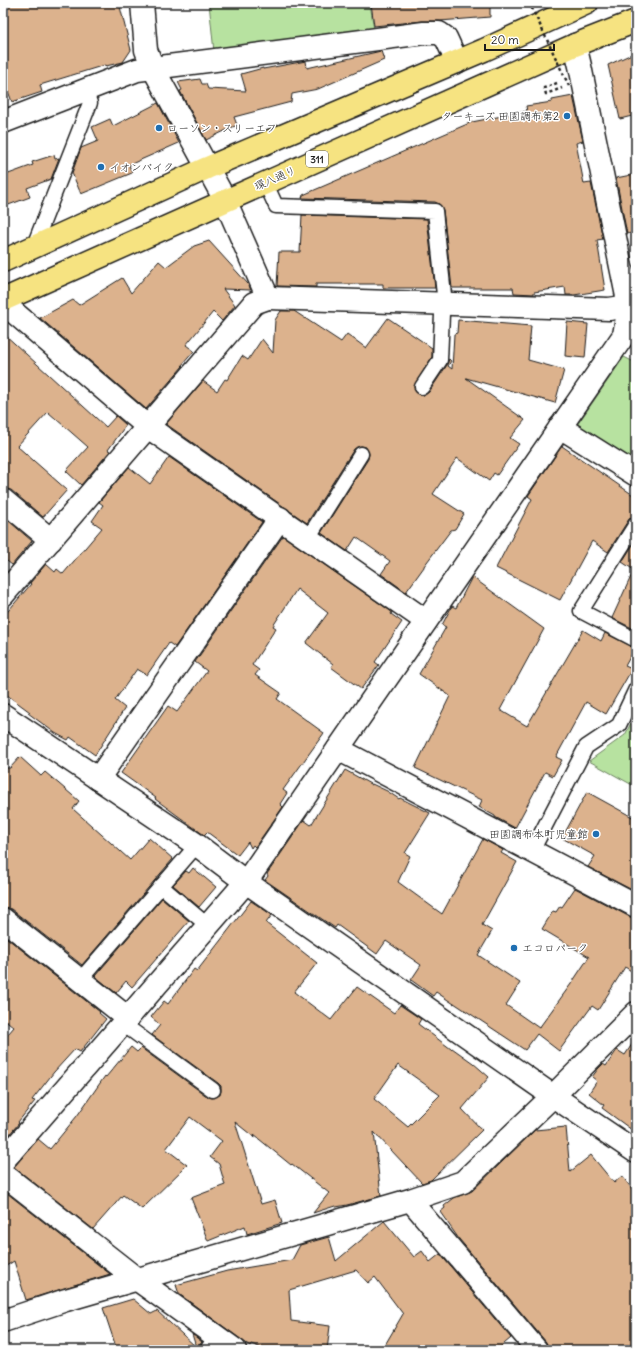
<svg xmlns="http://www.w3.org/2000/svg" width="639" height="1353" font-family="Delius,'Klee One',sans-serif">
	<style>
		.green { fill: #b7e2a0; stroke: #6a7f5e }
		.building { fill: #dcb28d; stroke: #1c1c1c; fill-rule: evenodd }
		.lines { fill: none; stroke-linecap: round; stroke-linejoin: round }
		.service-casing { stroke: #1c1c1c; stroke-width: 17 }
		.pedestrian-casing { stroke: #1c1c1c; stroke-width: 24 }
		.minor-casing { stroke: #1c1c1c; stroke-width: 25 }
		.tertiary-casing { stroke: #1c1c1c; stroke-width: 25 }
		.primary-casing { stroke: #1c1c1c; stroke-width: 25 }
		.path { stroke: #1c1c1c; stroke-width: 2.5; stroke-dasharray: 3 3; stroke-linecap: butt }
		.service { stroke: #fff; stroke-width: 14 }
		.pedestrian { stroke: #fff; stroke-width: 21 }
		.minor { stroke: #fff; stroke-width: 22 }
		.tertiary { stroke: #fff; stroke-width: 22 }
		.primary { stroke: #f6e381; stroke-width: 22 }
		.path-bridge { stroke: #1c1c1c; stroke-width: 2.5; stroke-dasharray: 3 3; stroke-linecap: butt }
		.poi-dot { fill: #1f6fb2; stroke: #fff; stroke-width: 1.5 }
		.labels { text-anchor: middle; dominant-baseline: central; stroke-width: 3; stroke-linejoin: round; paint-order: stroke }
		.shield { fill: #fff; stroke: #606060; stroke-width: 1 }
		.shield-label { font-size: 10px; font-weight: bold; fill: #1c1c1c }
		.poi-label { font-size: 11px; fill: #1c1c1c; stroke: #fff; text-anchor: start }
		.street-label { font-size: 11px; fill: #1c1c1c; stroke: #fff }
	</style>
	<rect width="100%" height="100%" fill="#fff"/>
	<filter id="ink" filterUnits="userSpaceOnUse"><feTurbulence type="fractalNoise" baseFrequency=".025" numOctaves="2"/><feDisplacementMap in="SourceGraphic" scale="8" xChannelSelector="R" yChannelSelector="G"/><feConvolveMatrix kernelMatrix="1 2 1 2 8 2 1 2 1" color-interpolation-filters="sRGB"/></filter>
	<g filter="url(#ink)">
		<g class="green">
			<polygon points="209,3 370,3 374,30 214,52"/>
			<polygon points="624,357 636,363 636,461 577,425"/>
			<polygon points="636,713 636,787 589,761 625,735"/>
		</g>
		<g class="building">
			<polygon points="3,3 119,3 131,50 123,62 106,66 105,65 40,85 42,92 12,102 3,77"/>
			<polygon points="371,3 490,3 490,17 440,21 422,21 374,26"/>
			<polygon points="381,51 384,60 318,89 292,94 291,102 234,117 237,125 206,140 180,91 182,90 178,82 200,79 202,84 206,84 208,89 246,91 241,74 263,68 263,69 306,61 307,68"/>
			<polygon points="636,52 636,115 620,119 608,65"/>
			<polygon points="573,96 583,141 576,143 584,184 591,183 603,239 597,240 605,290 574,295 566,295 565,287 534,292 534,294 514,293 513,288 452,288 443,210 439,204 435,202 302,198 303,195 472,122 527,111 526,106 552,102 552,100"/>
			<polygon points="158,103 179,143 129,165 132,173 81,194 72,173 81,148 98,141 92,127 110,119 113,126"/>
			<polygon points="54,155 55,159 59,158 51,179 27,188 30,197 3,207 3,176 33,165 32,162"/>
			<polygon points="636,174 636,232 627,234 616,178"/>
			<polygon points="302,215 427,219 435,288 383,288 383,284 316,284 316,287 277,286 279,252 300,252"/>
			<polygon points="209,241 248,284 251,290 223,289 235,305 222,321 213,312 186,345 194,351 182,365 183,366 146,409 40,318 73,300 79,305 122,278 131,293 159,261 166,267 194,246"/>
			<polygon points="281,311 294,311 341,342 347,334 366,348 388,318 432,348 432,357 414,386 415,391 421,395 425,395 429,392 447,365 449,359 451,361 448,366 452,369 454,334 457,333 458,320 531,326 528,360 564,370 555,403 466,378 525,420 510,438 519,444 497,475 494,473 489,481 457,458 433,494 464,514 455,529 451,530 424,566 424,567 406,592 381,574 390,561 356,537 347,551 321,533 368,459 369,454 366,447 361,446 357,447 354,449 307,523 166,424 203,381 217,391 225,379 227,380 242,356 248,360 262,339 273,353 275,320"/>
			<polygon points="567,322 588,324 585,358 565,356"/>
			<polygon points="3,333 106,427 116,416 126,425 108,450 110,451 81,485 66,471 88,447 48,412 17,446 67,490 43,517 11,490 3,488"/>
			<polygon points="562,446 636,497 636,516 632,517 629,519 608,552 592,541 560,600 496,568 532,499 528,496"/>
			<polygon points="169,457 262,522 175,647 169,643 147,675 137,669 115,700 125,708 95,755 70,737 68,740 55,733 28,713 30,712 3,692 3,617 31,584 30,583 46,564 55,572 57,569 63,574 102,528 92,521 103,505 99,502 129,467 150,484"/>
			<polygon points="3,516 32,541 12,565 3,558"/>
			<polygon points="283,536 392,612 391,614 402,622 375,662 379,665 361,689 331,667 333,664 306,643 328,613 297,589 273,626 276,628 252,665 259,670 255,675 281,693 277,699 324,733 283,790 287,793 280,804 283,807 255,847 253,845 251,848 248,842 238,855 207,832 204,835 155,799 156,798 121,773 168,706 177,712 207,671 195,662"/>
			<polygon points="636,540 636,630 612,618 634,570 622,562"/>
			<polygon points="472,577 544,629 500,710 527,726 583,630 601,641 605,633 635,648 625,666 632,669 606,714 586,702 556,757 562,760 553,776 545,772 515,828 495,817 495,816 479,807 482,800 415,768 450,696 419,674 446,627 442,625 452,606 456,608"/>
			<polygon points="20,757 41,776 45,772 79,801 73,809 130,860 149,838 173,859 82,965 11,909 3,907 3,768 10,768"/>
			<polygon points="345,770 372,785 372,784 387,791 399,799 400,798 430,813 405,853 410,856 398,882 442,914 483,839 503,850 501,853 517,862 482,925 492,931 478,955 520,983 506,1005 539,1028 571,984 589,957 542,929 553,911 556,912 560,906 562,907 575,888 630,917 636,918 636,974 625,967 598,1010 592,1006 559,1051 537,1034 525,1050 454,1003 454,1004 436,992 433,996 411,980 421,965 386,941 377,954 337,925 335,928 265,880 268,876 267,874 304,820 311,825"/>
			<polygon points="587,792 636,819 636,892 588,867 595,856 562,838"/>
			<polygon points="193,868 216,887 199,907 173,885 186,871 189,873"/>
			<polygon points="162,898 189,921 132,987 126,981 116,993 95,976"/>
			<path d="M251,901L272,915L266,923L317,963L294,992L331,1020L357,987L394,1013L400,1005L421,1019L418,1024L451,1049L452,1048L473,1063L489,1077L462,1109L482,1130L431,1180L422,1183L374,1132L381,1196L347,1205L336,1207L335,1206L313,1213L329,1193L292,1164L291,1165L254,1135L255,1138L235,1122L261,1204L275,1200L282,1223L247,1234L245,1226L208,1241L191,1198L225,1185L219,1164L210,1157L222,1141L190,1117L166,1149L187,1165L142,1209L123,1195L93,1229L14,1167L38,1139L50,1149L77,1116L105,1076L106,1077L131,1047L137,1052L141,1048L208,1097L212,1098L220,1095L221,1091V1086L218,1083L152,1035L160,1025L151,1017L164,1001L168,1004L194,969L197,971ZM398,1065L440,1095L408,1127L374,1099Z"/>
			<polygon points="3,935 100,1012 99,1013 106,1019 80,1052 75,1049 54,1072 32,1100 35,1101 18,1122 19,1123 3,1142 3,1040 14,1027 3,1018"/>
			<polygon points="636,1038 636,1133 602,1108 604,1105 589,1093 597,1081 592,1077 598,1069 603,1064 606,1066 617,1050 625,1055"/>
			<polygon points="566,1127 570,1172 591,1155 614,1183 622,1176 636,1194 636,1350 549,1350 546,1342 459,1239 440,1212 445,1208 444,1206 454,1198 472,1191 535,1130"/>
			<polygon points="3,1190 110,1274 26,1300 14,1261 3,1268"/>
			<polygon points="384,1221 414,1257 422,1251 430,1262 440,1254 511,1338 497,1350 382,1350 403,1314 375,1277 368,1283 356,1270 289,1290 291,1321 330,1326 327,1350 268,1350 251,1344 250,1346 179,1294 176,1285 227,1271 292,1260 300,1245 329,1237 336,1261"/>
			<polygon points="133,1299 151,1314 157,1311 196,1347 192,1334 202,1342 197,1348 199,1350 117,1350 103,1308"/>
		</g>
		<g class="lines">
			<g class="service-casing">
				<g id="service">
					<polyline points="265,182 276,206 435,211 445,304 442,314 440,360 422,387"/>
					<polyline points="33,248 90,103 85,90"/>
					<polyline points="636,524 581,611 636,640"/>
					<polyline points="308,538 361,454"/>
					<polyline points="532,851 586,747 619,725 636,689"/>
					<polyline points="161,886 207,925"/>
					<polyline points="80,980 197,845"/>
					<polyline points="123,1024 213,1090"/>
					<polyline points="207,1350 216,1336"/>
				</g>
			</g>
			<g class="pedestrian-casing">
				<polyline id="pedestrian" points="410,1200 537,1350"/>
			</g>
			<g class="minor-casing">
				<g id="minor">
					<polyline points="153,68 424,33 439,33 446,38 457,62"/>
					<polyline points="268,298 609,309 636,305"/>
					<polyline points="3,303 148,427 426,621"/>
					<polyline points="560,427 636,475"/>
					<polyline points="3,500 51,540"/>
					<polyline points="3,595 254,303 268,298 225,200 153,68 146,50 142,3"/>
					<polyline points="3,715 197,845 246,882 553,1096 636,1152"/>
					<polyline points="338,749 636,906"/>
					<polyline points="98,779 280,518"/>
					<polyline points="3,919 128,1018"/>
					<polyline points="3,1161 246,882 624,335 629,306 580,66 575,45"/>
					<polyline points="3,1174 138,1280 235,1350"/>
					<polyline points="3,1321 66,1300 410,1200 463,1182 553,1096 636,1013"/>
				</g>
			</g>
			<g class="tertiary-casing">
				<polyline id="tertiary" points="3,122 137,70 153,68"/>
			</g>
			<g class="primary-casing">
				<g id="primary">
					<polyline points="3,261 207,168 484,50 587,3"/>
					<polyline points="3,300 575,45 636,21"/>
				</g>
			</g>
			<polyline class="path" points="557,83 544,88 546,94 562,88"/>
			<use href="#service" class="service"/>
			<use href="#pedestrian" class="pedestrian"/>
			<use href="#minor" class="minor"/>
			<use href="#tertiary" class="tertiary"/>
			<use href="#primary" class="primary"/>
			<polyline class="path-bridge" points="532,3 530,4 569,86"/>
		</g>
	</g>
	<g class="poi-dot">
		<circle cx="567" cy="116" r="4"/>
		<circle cx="159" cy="128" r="4"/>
		<circle cx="101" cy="167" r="4"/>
		<circle cx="596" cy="834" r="4"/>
		<circle cx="514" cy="948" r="4"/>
	</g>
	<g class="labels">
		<rect class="shield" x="306" y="151" width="22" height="16" rx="3"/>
		<g class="shield-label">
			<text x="317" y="159">311</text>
		</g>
		<g class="poi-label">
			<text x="559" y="116" text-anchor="end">ターキーズ 田園調布第2</text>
			<text x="167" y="128">ローソン・スリーエフ</text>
			<text x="109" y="167">イオンバイク</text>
			<text x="588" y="834" text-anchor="end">田園調布本町児童館</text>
			<text x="522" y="948">エコロパーク</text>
		</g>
		<g class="street-label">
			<text transform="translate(275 178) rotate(-24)">環八通り</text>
		</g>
	</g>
	<rect width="639" height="1353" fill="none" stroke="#fff" stroke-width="16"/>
	<rect x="8" y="8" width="623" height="1337" fill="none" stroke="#1c1c1c" stroke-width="1.5" filter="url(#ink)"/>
	<path d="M485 44v6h69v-6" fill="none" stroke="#1c1c1c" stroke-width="2"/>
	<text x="491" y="44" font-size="12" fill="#1c1c1c" stroke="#ffffff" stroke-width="3" paint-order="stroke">20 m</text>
</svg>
